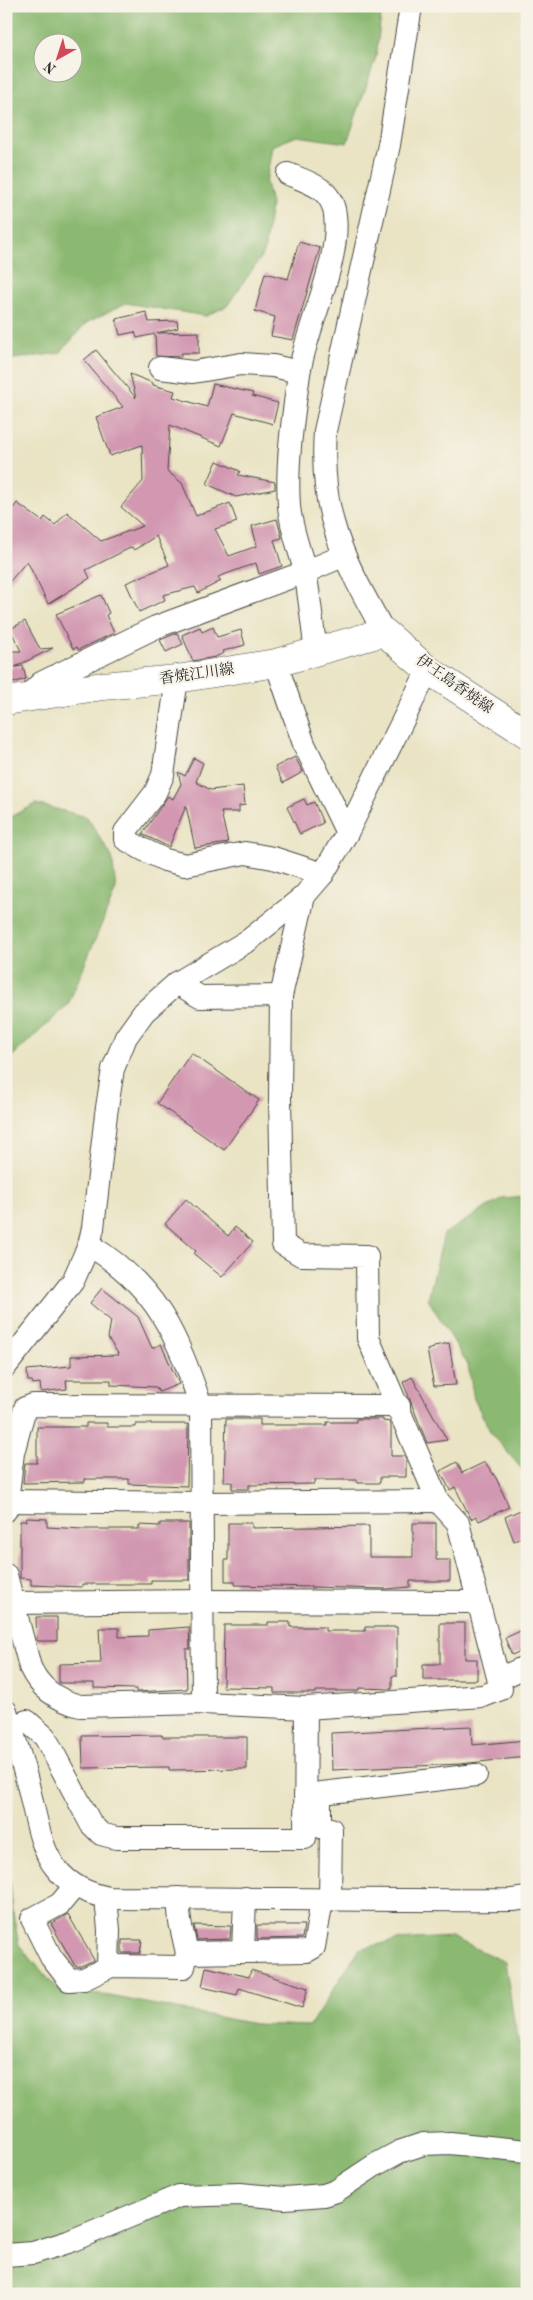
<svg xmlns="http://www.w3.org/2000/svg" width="533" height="2300" font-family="'Old Standard TT','Noto Serif JP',serif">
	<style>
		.forest { fill: #8cb972; stroke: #5c724e; fill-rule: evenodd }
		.building { fill: #d298b1 }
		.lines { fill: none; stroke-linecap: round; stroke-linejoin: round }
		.minor-casing { stroke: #484742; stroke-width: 24 }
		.major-casing { stroke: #484742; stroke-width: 29 }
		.minor { stroke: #fff; stroke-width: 22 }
		.major { stroke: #fff; stroke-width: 28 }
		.labels { text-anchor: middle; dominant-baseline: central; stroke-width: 4.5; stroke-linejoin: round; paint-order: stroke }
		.street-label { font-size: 15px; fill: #2b2b2b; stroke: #f7f3e8 }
	</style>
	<rect width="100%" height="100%" fill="#f7f3e8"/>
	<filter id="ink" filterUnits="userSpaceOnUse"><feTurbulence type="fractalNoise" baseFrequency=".02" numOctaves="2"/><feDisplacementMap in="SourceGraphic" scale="10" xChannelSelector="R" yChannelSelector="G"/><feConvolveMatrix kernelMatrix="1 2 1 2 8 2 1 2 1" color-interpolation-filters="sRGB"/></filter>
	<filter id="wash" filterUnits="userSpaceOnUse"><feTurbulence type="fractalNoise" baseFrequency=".0096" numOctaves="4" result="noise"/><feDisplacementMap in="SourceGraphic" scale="20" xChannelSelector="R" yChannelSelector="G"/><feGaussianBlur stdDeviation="1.12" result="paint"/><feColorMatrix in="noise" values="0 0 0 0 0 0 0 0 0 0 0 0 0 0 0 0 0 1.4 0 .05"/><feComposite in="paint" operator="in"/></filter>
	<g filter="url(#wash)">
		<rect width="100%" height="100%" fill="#eae4c5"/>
		<g class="forest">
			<path d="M6,6H382L376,57L347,143L297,136L272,146L266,182L271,204L264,253L227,306L206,316L126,303L86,323L60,353L6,360ZM42,42H72V72H42Z"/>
			<polygon points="36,804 87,817 112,857 116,889 68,1005 6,1062 6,819"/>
			<polygon points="527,1196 527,1475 491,1433 474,1399 468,1365 428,1299 444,1234 502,1198"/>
			<polygon points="6,1838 13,1912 19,1945 59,1991 110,1996 254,2024 310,2026 359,1949 398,1940 451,1937 505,1962 514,2021 527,2075 527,2294 6,2294"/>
		</g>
		<g id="blocks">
			<g class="building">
				<polygon points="299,242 320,248 293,340 271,336 275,317 255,311 265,273 288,279"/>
				<polygon points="146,312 149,322 177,321 178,328 157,333 199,332 199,353 181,353 181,357 156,356 155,334 137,338 135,332 120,335 116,319"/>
				<polygon points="96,350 136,398 130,374 153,383 153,385 175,391 173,397 207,407 213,384 253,393 252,396 278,403 273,424 234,413 221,446 170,425 167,471 182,483 196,516 230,503 237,522 215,529 229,556 257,546 252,526 277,519 282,538 274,540 282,566 259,574 256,563 218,577 221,581 198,593 195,587 163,595 165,600 139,612 126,583 169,565 156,536 134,550 132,547 86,570 90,578 48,604 27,561 6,586 6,518 17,503 42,521 45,517 55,525 67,512 101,541 143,526 121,507 143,481 142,445 110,456 96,417 123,407 84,360"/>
				<polygon points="217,461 240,471 238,475 275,482 275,489 236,497 207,484"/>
				<polygon points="101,595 109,613 106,615 114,633 78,650 77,647 73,649 56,614"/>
				<polygon points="25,621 40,649 53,648 15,667 23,666 26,679 6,685 6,669 13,668 9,651 21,651 10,629"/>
				<polygon points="200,627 202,632 213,627 217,637 241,630 245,645 223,651 224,653 215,657 193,661 182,635"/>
				<polygon points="177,633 183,644 166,652 160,640"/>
				<polygon points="295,757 303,772 283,783 275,767"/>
				<polygon points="194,758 203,763 196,782 211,790 243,786 245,805 239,806 239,812 221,812 228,843 195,848 186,806 169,847 142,834 168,796 173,799 181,784 178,772 185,776"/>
				<polygon points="304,799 307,805 314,802 323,823 300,834 287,807"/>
				<polygon points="191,1053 259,1100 224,1150 157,1103"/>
				<polygon points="186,1199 228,1236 235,1227 253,1242 222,1277 194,1254 196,1251 165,1224"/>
				<polygon points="102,1288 138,1317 152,1348 161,1344 179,1384 159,1392 156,1387 111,1385 111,1380 66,1380 67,1389 41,1392 40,1383 33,1384 32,1381 28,1381 27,1370 71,1366 71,1356 119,1355 108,1338 111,1321 90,1303"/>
				<polygon points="449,1343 456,1385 434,1386 427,1350 434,1348 434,1346"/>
				<polygon points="412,1377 447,1440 427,1443 403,1382"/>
				<polygon points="226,1419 260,1419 260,1425 327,1425 327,1422 356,1422 356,1419 383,1419 383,1421 390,1422 391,1425 391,1456 405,1456 406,1459 406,1477 380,1477 380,1483 357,1483 357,1480 314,1480 314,1484 249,1485 249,1489 232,1489 232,1482 224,1482"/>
				<polygon points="86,1423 107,1423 107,1427 136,1427 136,1424 188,1424 187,1486 129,1484 129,1479 85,1479 85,1482 23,1483 25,1463 37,1463 37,1427 86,1427"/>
				<polygon points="457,1462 462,1473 485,1462 496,1478 509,1507 479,1521 476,1516 471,1519 455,1487 450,1490 440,1471"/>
				<polygon points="527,1507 527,1536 514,1541 505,1517"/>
				<polygon points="27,1518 47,1519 47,1527 83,1529 139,1529 139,1525 160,1526 160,1523 189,1523 189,1580 151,1580 151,1584 82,1584 82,1587 31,1585 31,1579 20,1578 20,1521 26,1521"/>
				<polygon points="228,1523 252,1523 252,1528 369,1526 369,1557 413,1557 413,1523 436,1523 436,1560 450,1560 450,1581 410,1581 410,1587 386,1589 235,1585 235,1581 225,1581 225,1560 228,1560"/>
				<polygon points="36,1617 57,1617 57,1641 37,1641"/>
				<polygon points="268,1622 290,1622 290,1627 325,1627 325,1631 365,1631 365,1627 397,1627 397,1676 392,1676 392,1689 359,1688 358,1691 316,1691 316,1693 274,1693 274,1688 223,1687 224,1625 268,1625"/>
				<polygon points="440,1623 465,1623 465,1659 477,1659 477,1680 423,1680 423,1664 440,1664"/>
				<polygon points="189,1627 190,1649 186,1649 187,1689 136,1692 136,1689 94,1688 94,1683 59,1683 59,1664 101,1663 99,1628 119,1628 119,1637 148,1636 148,1630"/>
				<polygon points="527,1628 527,1648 512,1655 505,1638"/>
				<polygon points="471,1726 472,1745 527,1740 527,1757 460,1764 332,1770 331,1733"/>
				<polygon points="162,1735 162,1737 247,1737 247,1769 169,1770 169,1767 83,1768 82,1736"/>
				<polygon points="68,1914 94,1960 81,1966 75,1966 51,1924"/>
				<polygon points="194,1925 231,1926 230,1939 197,1940"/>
				<polygon points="257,1925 304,1925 302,1938 257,1939"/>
				<polygon points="122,1940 142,1940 140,1953 122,1953"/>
				<polygon points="206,1967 249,1977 251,1970 308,1988 302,2008 239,1988 237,1995 202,1987"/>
			</g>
		</g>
	</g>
	<g filter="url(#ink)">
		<use href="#blocks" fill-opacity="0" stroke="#484742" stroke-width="1"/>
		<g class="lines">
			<g class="minor-casing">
				<g id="minor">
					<path d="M288,174C310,183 332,188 335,215C341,262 306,327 299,374C293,417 286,462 289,506C291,529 300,550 305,572C310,598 312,625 316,651"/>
					<polyline points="160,368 193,372 241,364 273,366 299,372"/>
					<path d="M384,632C344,560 319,516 325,431L389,145L411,6"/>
					<polyline points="276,663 304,744 347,833"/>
					<polyline points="177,679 163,775 155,793 125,832 125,839 142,849 165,860 185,865 245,853 273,858 323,874"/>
					<polyline points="30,698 34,690 41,683 156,627 305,572 343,556"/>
					<polyline points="177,983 200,997 281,996"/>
					<path d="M89,1245C156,1285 177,1335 201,1406L203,1703"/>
					<polyline points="6,1366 73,1281 89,1245 93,1228 106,1114 113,1069 126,1037 144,1012 177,983 249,940 304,896 323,874 347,833 428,670"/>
					<polyline points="7,1501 203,1503 438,1501"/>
					<polyline points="6,1510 13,1453 25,1408 33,1405 399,1406"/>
					<path d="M6,1575L30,1667C40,1689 57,1700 80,1706L203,1703L306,1708L483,1696L501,1689L458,1523L438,1501L368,1338L367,1256L301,1255L283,1244L280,1098L281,996L304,896"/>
					<polyline points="13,1603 203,1601 478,1602"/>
					<polyline points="499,1679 527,1666"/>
					<path d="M6,1711C13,1734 21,1757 27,1781C34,1806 39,1847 55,1867C70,1886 88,1894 110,1898C245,1898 379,1901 513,1900L527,1898"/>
					<polyline points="11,1727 27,1721 45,1737 91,1824 101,1834 116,1838 305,1838 306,1708"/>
					<polyline points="305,1795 476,1775"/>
					<polyline points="320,1797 320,1827 331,1829 330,1901"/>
					<polyline points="75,1886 60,1904 32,1919 51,1957 69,1980 84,1979 111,1966 184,1967 187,1953"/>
					<polyline points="106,1898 109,1930 108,1967"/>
					<polyline points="178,1898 180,1922 187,1953 307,1951 314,1947 322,1900"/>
					<polyline points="243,1951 245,1898"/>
					<polyline points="6,2255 33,2253 68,2242 179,2196 240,2194 285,2198 324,2195 336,2191 375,2165 399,2152 423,2144 450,2143 527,2151"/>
				</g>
			</g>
			<g class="major-casing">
				<polyline id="major" points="6,701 103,686 177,679 276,663 384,632 428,670 527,734"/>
			</g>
			<use href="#minor" class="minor"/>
			<use href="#major" class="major"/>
		</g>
	</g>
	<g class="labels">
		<g class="street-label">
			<text transform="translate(197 675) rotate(-8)">香焼江川線</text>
			<text transform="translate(454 685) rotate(35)">伊王島香焼線</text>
		</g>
	</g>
	<rect width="533" height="2300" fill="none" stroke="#f7f3e8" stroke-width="25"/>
	<g transform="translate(58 58) rotate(219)"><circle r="24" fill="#f7f3e8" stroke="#a5a39c"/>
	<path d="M0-4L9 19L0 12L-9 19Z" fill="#d1495b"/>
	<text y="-8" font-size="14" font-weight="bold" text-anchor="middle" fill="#2b2b2b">N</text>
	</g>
</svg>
